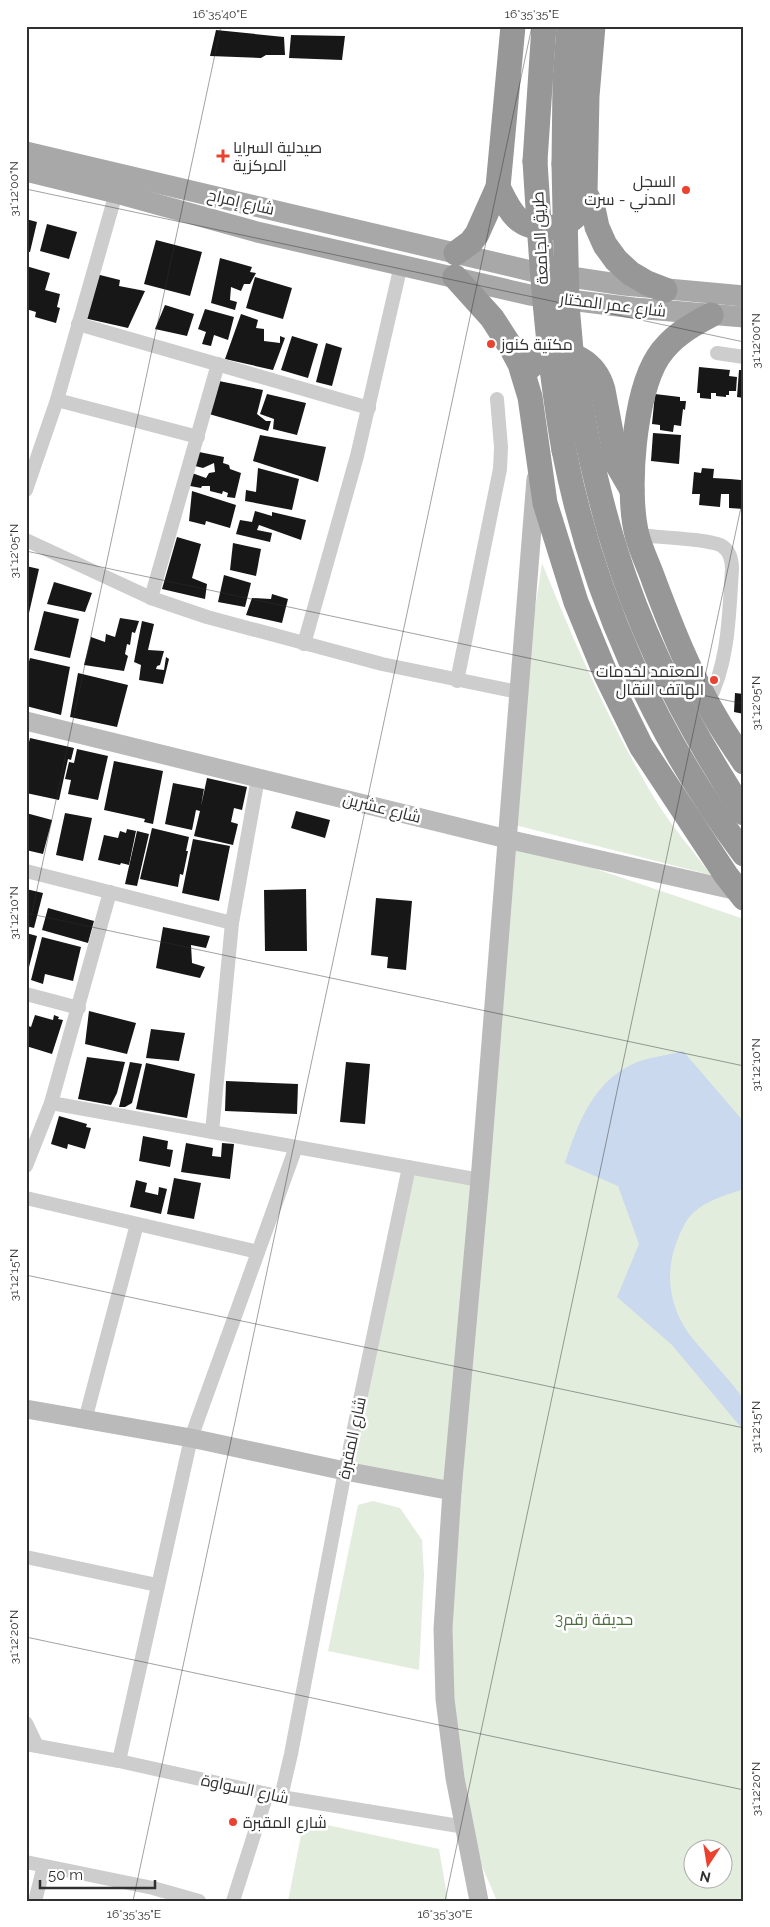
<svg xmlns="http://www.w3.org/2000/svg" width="770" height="1927" font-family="Raleway,Cairo,sans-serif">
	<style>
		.green { fill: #e3edde; fill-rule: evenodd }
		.water { fill: #cad9ed }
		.building { fill: #171717 }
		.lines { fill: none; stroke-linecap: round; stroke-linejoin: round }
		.street { stroke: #cdcdcd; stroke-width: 14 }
		.secondary { stroke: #bababa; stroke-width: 19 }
		.primary { stroke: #a8a8a8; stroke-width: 21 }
		.highway { stroke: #979797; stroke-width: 25 }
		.highway-bridge { stroke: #979797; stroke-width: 25 }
		.ticks { fill: none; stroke: #303030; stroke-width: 1; stroke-opacity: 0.45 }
		.poi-dot { fill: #ea422f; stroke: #fff; stroke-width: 2 }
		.labels { text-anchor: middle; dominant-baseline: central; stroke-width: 5; stroke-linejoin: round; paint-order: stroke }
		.poi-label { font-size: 16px; fill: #303030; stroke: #fff; text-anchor: start }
		.street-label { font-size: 16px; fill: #303030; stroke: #fff }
		.park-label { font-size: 16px; fill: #4a6d3c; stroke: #fff }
		.neatline { fill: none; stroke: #303030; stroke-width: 2 }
		.ticks-label { font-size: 12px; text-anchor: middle; fill: #303030 }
	</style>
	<rect width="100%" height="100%" fill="#fff"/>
	<g class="green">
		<path d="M542,563C576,646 611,728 658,804C674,829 693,851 711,875L511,824L530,642Z"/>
		<path d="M507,839L744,919V1901H497L465,1827L445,1699L452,1491L345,1471L409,1167L480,1180ZM692,1850H722V1880H692Z"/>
		<polygon points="373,1501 400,1508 422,1540 424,1575 419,1670 328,1651 358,1505"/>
		<polygon points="304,1820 439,1849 448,1901 288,1901"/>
	</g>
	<path class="water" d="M683,1051L744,1122V1189C726,1195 707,1200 693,1213C687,1218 682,1229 679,1236C663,1272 669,1309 693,1339C701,1349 742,1393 744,1401C746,1410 744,1422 744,1431L672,1345L617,1297L639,1244L618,1186L565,1163C578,1122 594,1080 637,1062C651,1057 668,1055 683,1051Z"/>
	<g class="building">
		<polygon points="216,30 284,37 285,55 266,55 261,58 210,56"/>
		<polygon points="291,35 345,36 342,60 289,58"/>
		<polygon points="26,219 37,222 30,252 26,251"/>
		<polygon points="47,224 77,232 69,259 40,251"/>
		<polygon points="156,240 202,252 190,296 144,284"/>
		<polygon points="220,258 252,267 250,272 256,273 250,284 244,284 241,291 231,287 230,300 237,302 235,310 211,303"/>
		<polygon points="26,266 50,273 45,290 60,294 57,307 60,308 56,323 35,317 36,312 26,309"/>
		<polygon points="96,274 120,280 119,286 145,291 128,328 84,318"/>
		<polygon points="255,277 292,288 283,319 246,308"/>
		<polygon points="165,305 194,314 187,336 155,329"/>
		<polygon points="205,309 234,317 228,340 214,335 211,346 202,344 206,332 198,329"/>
		<polygon points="241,314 258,320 256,328 264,329 264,341 280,343 280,336 285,338 273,370 225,359"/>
		<polygon points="292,336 318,344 308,378 281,370"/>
		<polygon points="326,343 342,348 332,386 316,382"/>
		<polygon points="699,367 730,370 729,376 737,377 736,391 729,391 729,395 726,395 726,397 716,396 716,393 711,393 711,399 700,398 700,393 697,393"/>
		<polygon points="739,370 744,370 744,398 737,397"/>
		<polygon points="219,381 263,390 257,414 266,421 271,421 268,431 209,414"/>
		<polygon points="267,394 306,403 297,435 273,429 274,419 260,414"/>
		<polygon points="655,394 680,397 680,401 686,401 685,410 683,409 681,426 674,425 673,432 660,430 660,425 652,424"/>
		<polygon points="653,433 681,435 679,464 651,461"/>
		<polygon points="260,435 326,447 318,482 253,461"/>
		<polygon points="199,452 224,457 223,463 229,465 230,469 241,473 235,498 227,497 228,493 223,491 222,494 210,491 210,486 202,486 201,488 190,486 192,473 206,478 209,473 215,472 214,463 203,468 195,466"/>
		<polygon points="258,468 299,479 292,510 245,501 246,490 256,492"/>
		<polygon points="702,468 714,469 713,478 730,479 741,480 742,471 744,471 744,509 729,508 729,494 721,494 720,507 699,505 700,494 692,494 694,472 701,473"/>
		<polygon points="192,491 236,505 230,528 206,521 205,525 189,521"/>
		<polygon points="255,511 272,516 272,512 306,520 301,540 259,525 257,530 272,533 270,542 236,534 240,520 252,522"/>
		<polygon points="177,537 201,544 192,578 207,584 205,599 162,589"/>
		<polygon points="233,543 261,549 256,576 230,570"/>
		<polygon points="26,566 39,569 29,613 26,612"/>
		<polygon points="224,575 251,583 245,607 218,602"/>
		<polygon points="54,582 92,593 85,612 47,604"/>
		<polygon points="272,594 288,599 282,623 246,615 252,598 271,599"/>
		<polygon points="44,611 79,619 70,658 34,650"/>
		<polygon points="120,618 139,621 135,633 132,632 130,645 127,644 125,654 128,656 124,671 84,665 91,637 105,642 106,634 115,637"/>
		<polygon points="142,621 154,624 148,650 164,651 160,665 157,666 156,669 164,670 166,657 169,659 163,684 139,680 141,665 134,662"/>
		<polygon points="30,658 70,667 61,715 26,706 26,672"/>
		<polygon points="78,673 128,685 117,727 70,717"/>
		<polygon points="735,693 744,694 744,714 734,712"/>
		<polygon points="30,738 74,748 71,760 68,759 59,800 26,793 26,754"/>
		<polygon points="77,749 108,756 98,800 68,794 71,780 65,779 69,762 74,763"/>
		<polygon points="114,761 163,771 153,824 144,822 145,819 104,810"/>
		<polygon points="207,778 247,787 242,810 234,808 231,822 238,824 233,845 194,836 200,811 196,810 192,830 165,824 173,783 204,789 201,806"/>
		<polygon points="296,811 330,820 325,838 291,828"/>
		<polygon points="26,813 52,820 43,854 26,850"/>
		<polygon points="65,813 92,818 83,861 56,855"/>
		<polygon points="152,828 189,837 186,851 188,851 183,875 180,874 178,887 140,879"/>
		<polygon points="127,829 136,831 129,865 121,863 120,865 98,860 104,835 118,838 120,831 126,833"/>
		<polygon points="137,831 149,834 137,886 125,884"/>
		<polygon points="193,839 230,846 219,901 182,893"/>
		<polygon points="26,889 43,893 34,928 26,926"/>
		<polygon points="306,889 307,951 265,951 264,890"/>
		<polygon points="376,898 412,901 406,970 387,968 388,957 371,955"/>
		<polygon points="48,908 94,921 88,943 42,930"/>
		<polygon points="163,927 210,936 206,948 191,945 192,963 205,967 200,978 156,968"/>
		<polygon points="26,933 37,936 28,971 26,970"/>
		<polygon points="42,937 81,947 73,981 45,974 43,984 31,980"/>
		<polygon points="89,1011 136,1023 127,1054 85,1044"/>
		<polygon points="35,1015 53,1020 54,1015 59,1017 58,1019 63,1020 52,1054 26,1046 26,1025 31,1027"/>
		<polygon points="151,1029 185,1033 179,1061 146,1058"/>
		<polygon points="87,1057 125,1062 117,1093 111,1105 78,1099"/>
		<polygon points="130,1062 142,1064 132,1103 125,1107 119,1107"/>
		<polygon points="346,1062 370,1064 365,1124 340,1122"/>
		<polygon points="146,1063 195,1074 187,1118 136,1109"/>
		<polygon points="226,1081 298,1084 297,1114 225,1111"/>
		<polygon points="59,1116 87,1124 86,1127 91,1128 85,1149 68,1144 67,1149 51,1144"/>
		<polygon points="143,1136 168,1141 167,1149 173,1150 170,1167 139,1161"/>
		<polygon points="186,1143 213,1148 212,1156 221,1157 222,1143 234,1144 230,1179 181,1172"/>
		<polygon points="174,1178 201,1183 194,1219 167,1214"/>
		<polygon points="136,1180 147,1183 145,1192 158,1195 159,1187 167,1189 161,1214 130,1207"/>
	</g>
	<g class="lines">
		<g class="street">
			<polyline points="78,324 369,408"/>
			<polyline points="717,353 744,357"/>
			<polyline points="57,400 198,437"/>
			<polyline points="26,490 57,400 116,193"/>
			<path d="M637,535C654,537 711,539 722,546C730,551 732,560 732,569C729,614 729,662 708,702"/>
			<polyline points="26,540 151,598 207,617 382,664 518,692"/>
			<polyline points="151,598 218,364"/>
			<polyline points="304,644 357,456 401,265"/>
			<polyline points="457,681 500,469 501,447 497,399"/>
			<polyline points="26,871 232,923"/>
			<polyline points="26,994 79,1008"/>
			<polyline points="51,1103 480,1180"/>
			<polyline points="212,1132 232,923 258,778"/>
			<polyline points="26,1166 51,1103 110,892"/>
			<polyline points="26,1198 258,1252"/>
			<polyline points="85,1420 137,1224"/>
			<polyline points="26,1557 157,1585"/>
			<polyline points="26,1723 37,1746"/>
			<polyline points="26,1744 119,1761 281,1797 465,1827"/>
			<polyline points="119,1761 191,1438 296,1147"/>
			<polyline points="281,1797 291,1754 345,1471 409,1167"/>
			<polyline points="26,1862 153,1888 199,1901"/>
			<polyline points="35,1901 44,1866"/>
			<polyline points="233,1901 267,1794"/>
		</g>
		<g class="secondary">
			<polyline points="26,721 507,839 738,891"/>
			<polyline points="26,1409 191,1438 345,1471 452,1491"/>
			<polyline points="479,1901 455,1778 445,1699 443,1629 452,1491 480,1180 536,479"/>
		</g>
		<g class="primary">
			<polyline points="26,152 531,271 624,285 744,296"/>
			<polyline points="26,171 116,193 257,232 530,295 634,308 744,317"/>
		</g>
		<g class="highway">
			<polyline points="593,26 587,96 585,193 593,208 597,227 605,245 616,260 630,273 647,283 665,290"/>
			<polyline points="535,161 544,26"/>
			<polyline points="564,164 565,82 569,26"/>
			<path d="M498,187C503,197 508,209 516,217C534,234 568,231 581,209"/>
			<polyline points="456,253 471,242 477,234 498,187 513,26"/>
			<polyline points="455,277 492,318 512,349 520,364 530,397 545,503 576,602 606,675 641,746 726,875 744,898"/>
			<path d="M711,315C690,326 671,337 658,357C634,394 626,492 637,535C641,551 649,566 654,581C672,629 691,677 717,720C725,734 735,748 744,762"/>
			<path d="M523,373C529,368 534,362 542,358C569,345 596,363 603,390L617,464L632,490"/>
			<path d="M587,439C595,477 604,515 616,552C645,645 691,732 744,813"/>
			<path d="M564,450C592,595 655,735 744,854"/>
		</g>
		<g class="highway-bridge">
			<path d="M535,161C541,258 547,354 564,450"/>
			<polyline points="564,164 567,305 571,350 587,439"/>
		</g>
	</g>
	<path class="ticks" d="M26,189L744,342M26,551L744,704M26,913L744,1066M26,941L221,26M26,1275L744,1428M26,1637L744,1790M133,1901L532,26M445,1901L744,493"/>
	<g class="poi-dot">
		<path d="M220.5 148.5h5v5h5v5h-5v5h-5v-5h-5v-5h5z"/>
		<circle cx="686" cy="190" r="5"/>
		<circle cx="491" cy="344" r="5"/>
		<circle cx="714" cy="680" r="5"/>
		<circle cx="233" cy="1822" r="5"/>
	</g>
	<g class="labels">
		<g class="poi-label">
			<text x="233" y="147">صيدلية السرايا<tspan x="233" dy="18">المركزية</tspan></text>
			<text x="676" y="181" text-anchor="end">السجل<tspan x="676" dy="18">المدني - سرت</tspan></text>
			<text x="501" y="344">مكتية كنوز</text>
			<text x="704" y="671" text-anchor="end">المعتمد لخدمات<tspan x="704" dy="18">الهاتف النقال</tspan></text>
			<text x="243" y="1822">شارع المقبرة</text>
		</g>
		<g class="street-label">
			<text transform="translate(241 202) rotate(13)">شارع إمراح</text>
			<text transform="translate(540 238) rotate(-93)">طريق الجامعة</text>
			<text transform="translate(613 305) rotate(7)">شارع عمر المختار</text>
			<text transform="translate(382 808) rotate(14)">شارع عشرين</text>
			<text transform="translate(352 1438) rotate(-78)">شارع المقبرة</text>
			<text transform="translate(245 1789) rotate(12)">شارع السواوة</text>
		</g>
		<g class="park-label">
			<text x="594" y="1619">حديقة رقم3</text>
		</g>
	</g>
	<rect width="770" height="1927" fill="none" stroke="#ffffff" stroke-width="55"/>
	<g transform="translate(708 1864) rotate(192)"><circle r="24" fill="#ffffff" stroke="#acacac"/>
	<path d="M0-4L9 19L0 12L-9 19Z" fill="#ea422f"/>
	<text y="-8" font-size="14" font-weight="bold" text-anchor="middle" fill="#303030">N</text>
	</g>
	<path d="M40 1880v8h115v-8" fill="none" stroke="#303030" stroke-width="2.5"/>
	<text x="48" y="1880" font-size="15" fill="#303030" stroke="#ffffff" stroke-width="4" paint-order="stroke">50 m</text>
	<rect x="28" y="28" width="714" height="1872" class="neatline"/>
	<g class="ticks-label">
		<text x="220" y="18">16°35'40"E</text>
		<text x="532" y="18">16°35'35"E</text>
		<text transform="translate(14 189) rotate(-90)" y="4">31°12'00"N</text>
		<text transform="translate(756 341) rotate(-90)" y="4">31°12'00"N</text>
		<text transform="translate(14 551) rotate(-90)" y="4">31°12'05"N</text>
		<text transform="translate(756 703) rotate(-90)" y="4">31°12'05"N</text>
		<text transform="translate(14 913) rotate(-90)" y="4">31°12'10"N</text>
		<text transform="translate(756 1065) rotate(-90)" y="4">31°12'10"N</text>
		<text transform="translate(14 1275) rotate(-90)" y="4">31°12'15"N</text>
		<text transform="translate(756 1427) rotate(-90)" y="4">31°12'15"N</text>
		<text transform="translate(14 1637) rotate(-90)" y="4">31°12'20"N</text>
		<text transform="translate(756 1789) rotate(-90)" y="4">31°12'20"N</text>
		<text x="134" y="1918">16°35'35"E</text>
		<text x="445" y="1918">16°35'30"E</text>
	</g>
</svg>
